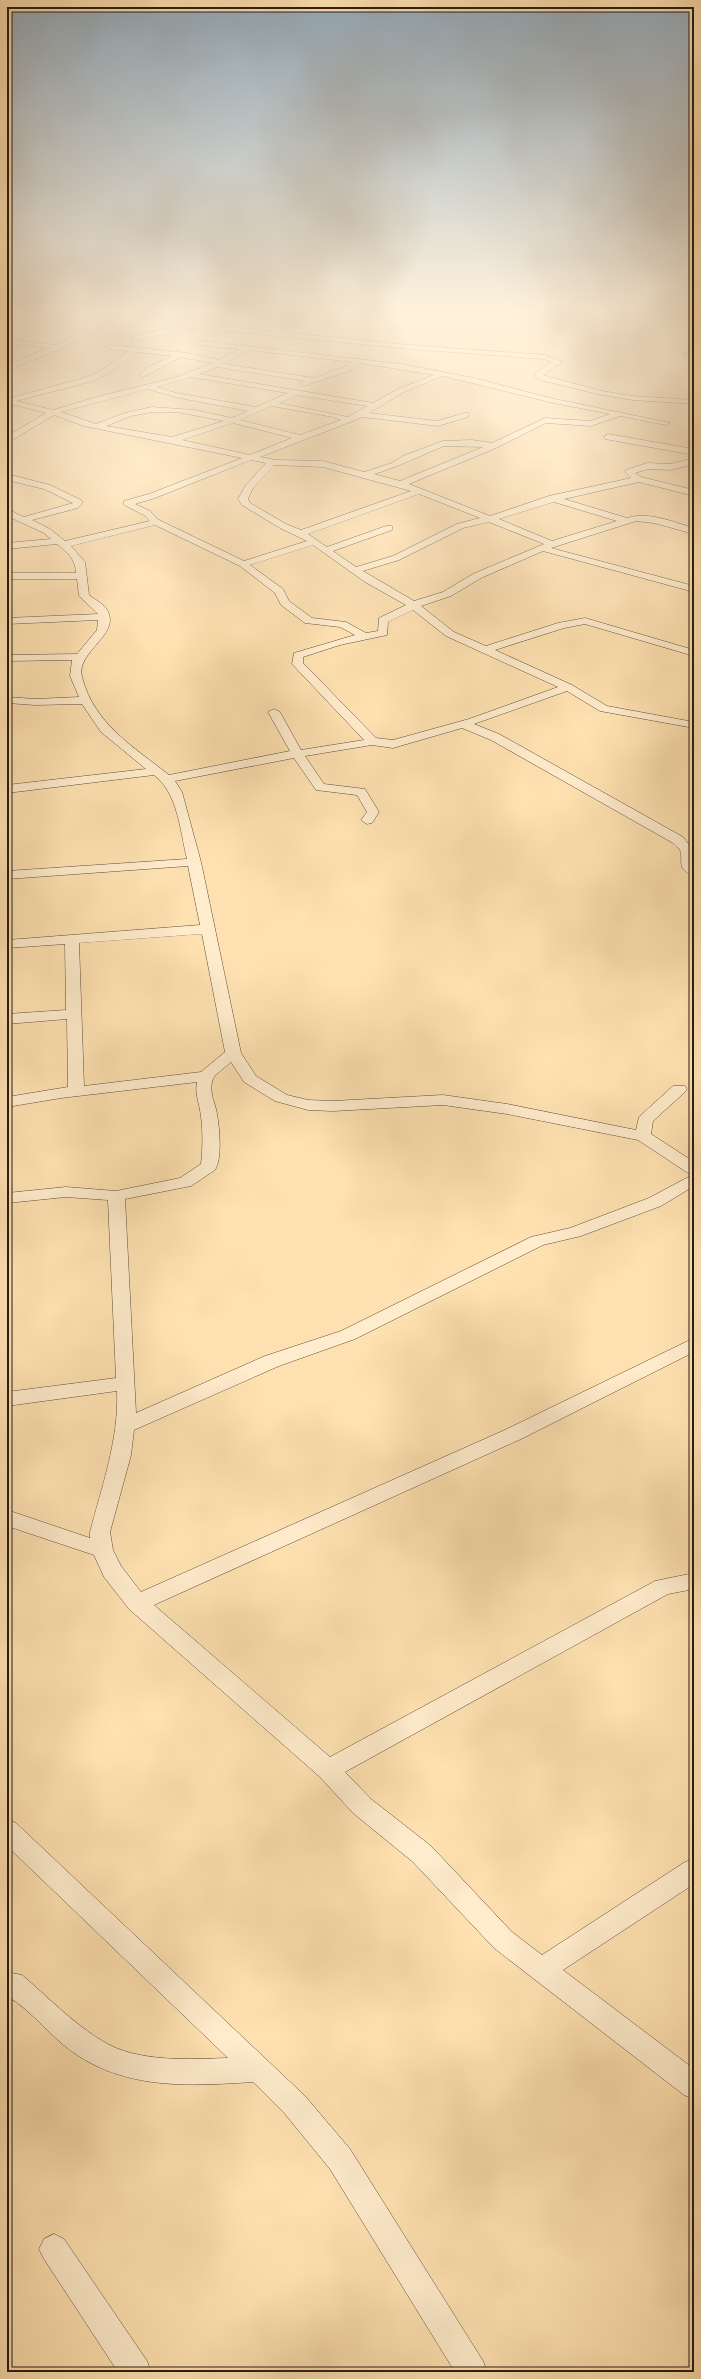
<svg xmlns="http://www.w3.org/2000/svg" width="701" height="2379" font-family="'Old Standard TT',serif">
	<style>
		.lines { fill: none; stroke-linecap: round; stroke-linejoin: round }
		.minor-casing { stroke: #5d4d3a; stroke-width: 1 }
		.minor { fill: #ffeccc; fill-rule: evenodd }
	</style>
	<rect width="100%" height="100%" fill="#ffe1b1"/>
	<filter id="stains"><feTurbulence type="fractalNoise" baseFrequency=".005" numOctaves="4"/><feColorMatrix values="0 0 0 0 .2 0 0 0 0 .09 0 0 0 0 .02 0 0 0 .5 -.17"/></filter>
	<radialGradient id="worn" r=".72"><stop offset=".6" stop-color="#630" stop-opacity="0"/><stop offset="1" stop-color="#630" stop-opacity=".3"/></radialGradient>
	<g class="lines">
		<g class="minor-casing">
			<g id="minor">
				<polygon points="30,312 37,312 29,319 25,319 25,317"/>
				<polygon points="113,312 121,312 96,325 96,330 60,349 7,371 7,366 47,348 7,343 7,339 55,345 89,327 90,323"/>
				<polygon points="200,312 206,312 198,324 410,345 545,355 562,362 543,375 546,376 602,391 633,396 694,400 694,404 633,400 602,395 540,380 535,377 535,373 552,362 544,359 410,349 193,328 145,338 134,342 130,340 140,334 191,324"/>
				<path d="M201,341L401,364L474,378L550,398L670,423L666,425L620,416L591,426L546,423L496,448L409,484L490,516L549,496L631,478L625,472L626,470L647,463L671,464L694,458V464L671,470L648,469L635,473L641,477L694,490V496L639,482L564,499L627,518C648,511 673,522 694,528V534L654,523L636,521L551,548L694,586V592L543,551L481,578L451,596L421,606L454,632L486,646L558,623L585,618L694,650V656L585,624L564,628L495,650L572,685L607,706L694,722V728L600,711L567,691L474,724L499,734L683,837L694,851V875C675,870 684,860 680,850C678,848 675,845 673,843L491,740L462,728L393,748L372,745L305,756L324,784L365,789L379,812L372,823L367,824L361,820L367,812L357,795L316,790L294,758L175,781L182,792L201,862L241,1053L256,1076L287,1095L308,1100L333,1101L443,1095L507,1104L636,1130L639,1117L673,1086H685L687,1089L685,1092L653,1121L651,1134L694,1162V1186L661,1206L581,1236L543,1245L355,1339L279,1366L134,1430L131,1455L110,1532L113,1550L121,1566L141,1592L507,1429L694,1338V1352L521,1439L154,1605L330,1757L655,1581L694,1573V1589L668,1594L345,1772L371,1799L431,1846L512,1932L542,1955L685,1862L694,1859V1884L563,1970L694,2069V2099L684,2095L494,1948L413,1862L353,1813L320,1777L129,1609L104,1577L94,1555L7,1526V1510L90,1538V1532C102,1486 119,1439 117,1391L7,1406V1392L116,1378L108,1200L66,1197L7,1203V1193L66,1187L116,1191L180,1178L201,1164C203,1146 203,1127 200,1110C198,1099 195,1093 197,1082L61,1098L7,1107V1097L68,1087L67,1019L7,1024V1014L66,1010L65,944L7,948V940L200,925L188,866L7,879V871L187,859C180,831 178,793 154,775L7,793V785L146,769L101,732L82,704L35,705L7,703V697L35,699L79,697L70,676L72,660L7,661V655L77,654L97,630L98,620L7,624V618L98,614L79,596L77,579H7V573H76C75,558 68,553 57,544L7,549V543L51,539L44,533L7,516V509L24,517L73,503L44,489L7,480V474L50,485L81,500L83,502L78,508L32,520L50,529L65,541L150,521L144,515L124,505V501L149,494L242,458L84,426L54,415L7,443V436L46,413L7,403V399L87,377L102,370L128,351L108,349L107,347L111,345L187,353L219,360L239,349L198,345L197,343ZM248,350L352,362L346,366L314,378L224,364ZM136,352L172,356L146,368L139,375L143,377L181,357L213,363L177,377L100,396L53,410L16,401L93,381L108,374ZM360,363L434,375L398,389L373,403L199,374L217,367L305,381L300,384L304,386L352,370ZM443,376L549,402L610,414L590,421L545,418L492,443L472,440L443,441L403,456L392,463L364,472L323,461L276,460L260,457L363,417L438,426L468,417V413H465L437,421L369,413L404,392ZM190,377L288,393L256,407L176,393L157,387ZM148,389L175,397L248,411L232,418L194,410L152,407L125,413L96,424L61,412ZM297,395L367,406L348,417L279,403ZM271,406L333,417L341,420L300,435L240,420ZM152,412H177L224,421L172,437L106,426L131,416ZM233,423L292,438L250,455L182,440ZM444,446L483,447L400,481L374,474C398,467 420,456 444,446ZM251,460L266,463L246,485L238,499L242,505L280,528L307,541L244,561L159,520L150,511L135,504L155,498ZM274,465L323,467L411,491L301,530L286,524L250,503L248,499L253,488ZM419,494L480,518L457,524L393,556L356,567L333,551L392,530V526H386L327,547L308,534ZM554,502L617,521L552,541L499,519ZM489,522L544,544L473,574L443,592L414,601L363,571L399,560L463,528ZM155,525L240,566L275,593L281,605L305,623L340,627L355,635L294,653L292,664L364,740L301,750L280,712L274,709L268,712L290,751L169,775C134,747 94,724 82,677C75,651 124,634 106,608C102,603 94,599 89,595L85,562L71,546ZM313,545L365,582L406,605L379,618L378,631L366,633L346,622L312,618L289,601L283,589L250,565ZM413,610L446,636L558,687L469,719L393,740L376,738L303,663V657L340,645L387,635L388,622ZM202,934L225,1052L201,1072L84,1086L79,943ZM231,1062L244,1082L275,1101L308,1110L333,1111L443,1105L507,1114L638,1140L688,1173L694,1174L649,1198L570,1228L531,1237L341,1331L265,1356L136,1413L125,1199L191,1186L215,1170C223,1158 219,1122 216,1109C213,1098 209,1090 213,1079C216,1073 226,1067 231,1062Z"/>
				<polygon points="694,352 694,356 687,357 683,355"/>
				<polygon points="608,434 694,449 694,455 605,439 604,437"/>
				<path d="M7,1819L16,1823L305,2096L350,2149L483,2361L487,2372H455L330,2169L285,2114L253,2082C192,2086 130,2090 77,2055C52,2039 33,2011 7,1996V1972L22,1975C53,2001 92,2044 131,2053C162,2061 196,2059 228,2058L7,1846Z"/>
				<polygon points="54,2234 64,2239 147,2361 151,2372 118,2372 44,2259 39,2249 44,2239"/>
			</g>
		</g>
		<use href="#minor" class="minor"/>
	</g>
	<linearGradient id="sky" x2="0" y2="1"><stop stop-color="#94abbc"/><stop offset="0.48" stop-color="#fff2dc"/><stop offset="1" stop-color="#fff2dc" stop-opacity="0"/></linearGradient>
	<rect width="701" height="645" fill="url(#sky)"/>
	<rect width="701" height="2379" fill="none" stroke="#ffe1b1" stroke-width="24"/>
	<rect x="8" y="8" width="685" height="2363" fill="none" stroke="#271c13" stroke-width="2"/>
	<rect x="12" y="12" width="677" height="2355" fill="none" stroke="#271c13"/>
	<rect width="100%" height="100%" filter="url(#stains)"/>
	<rect width="100%" height="100%" fill="url(#worn)"/>
</svg>
